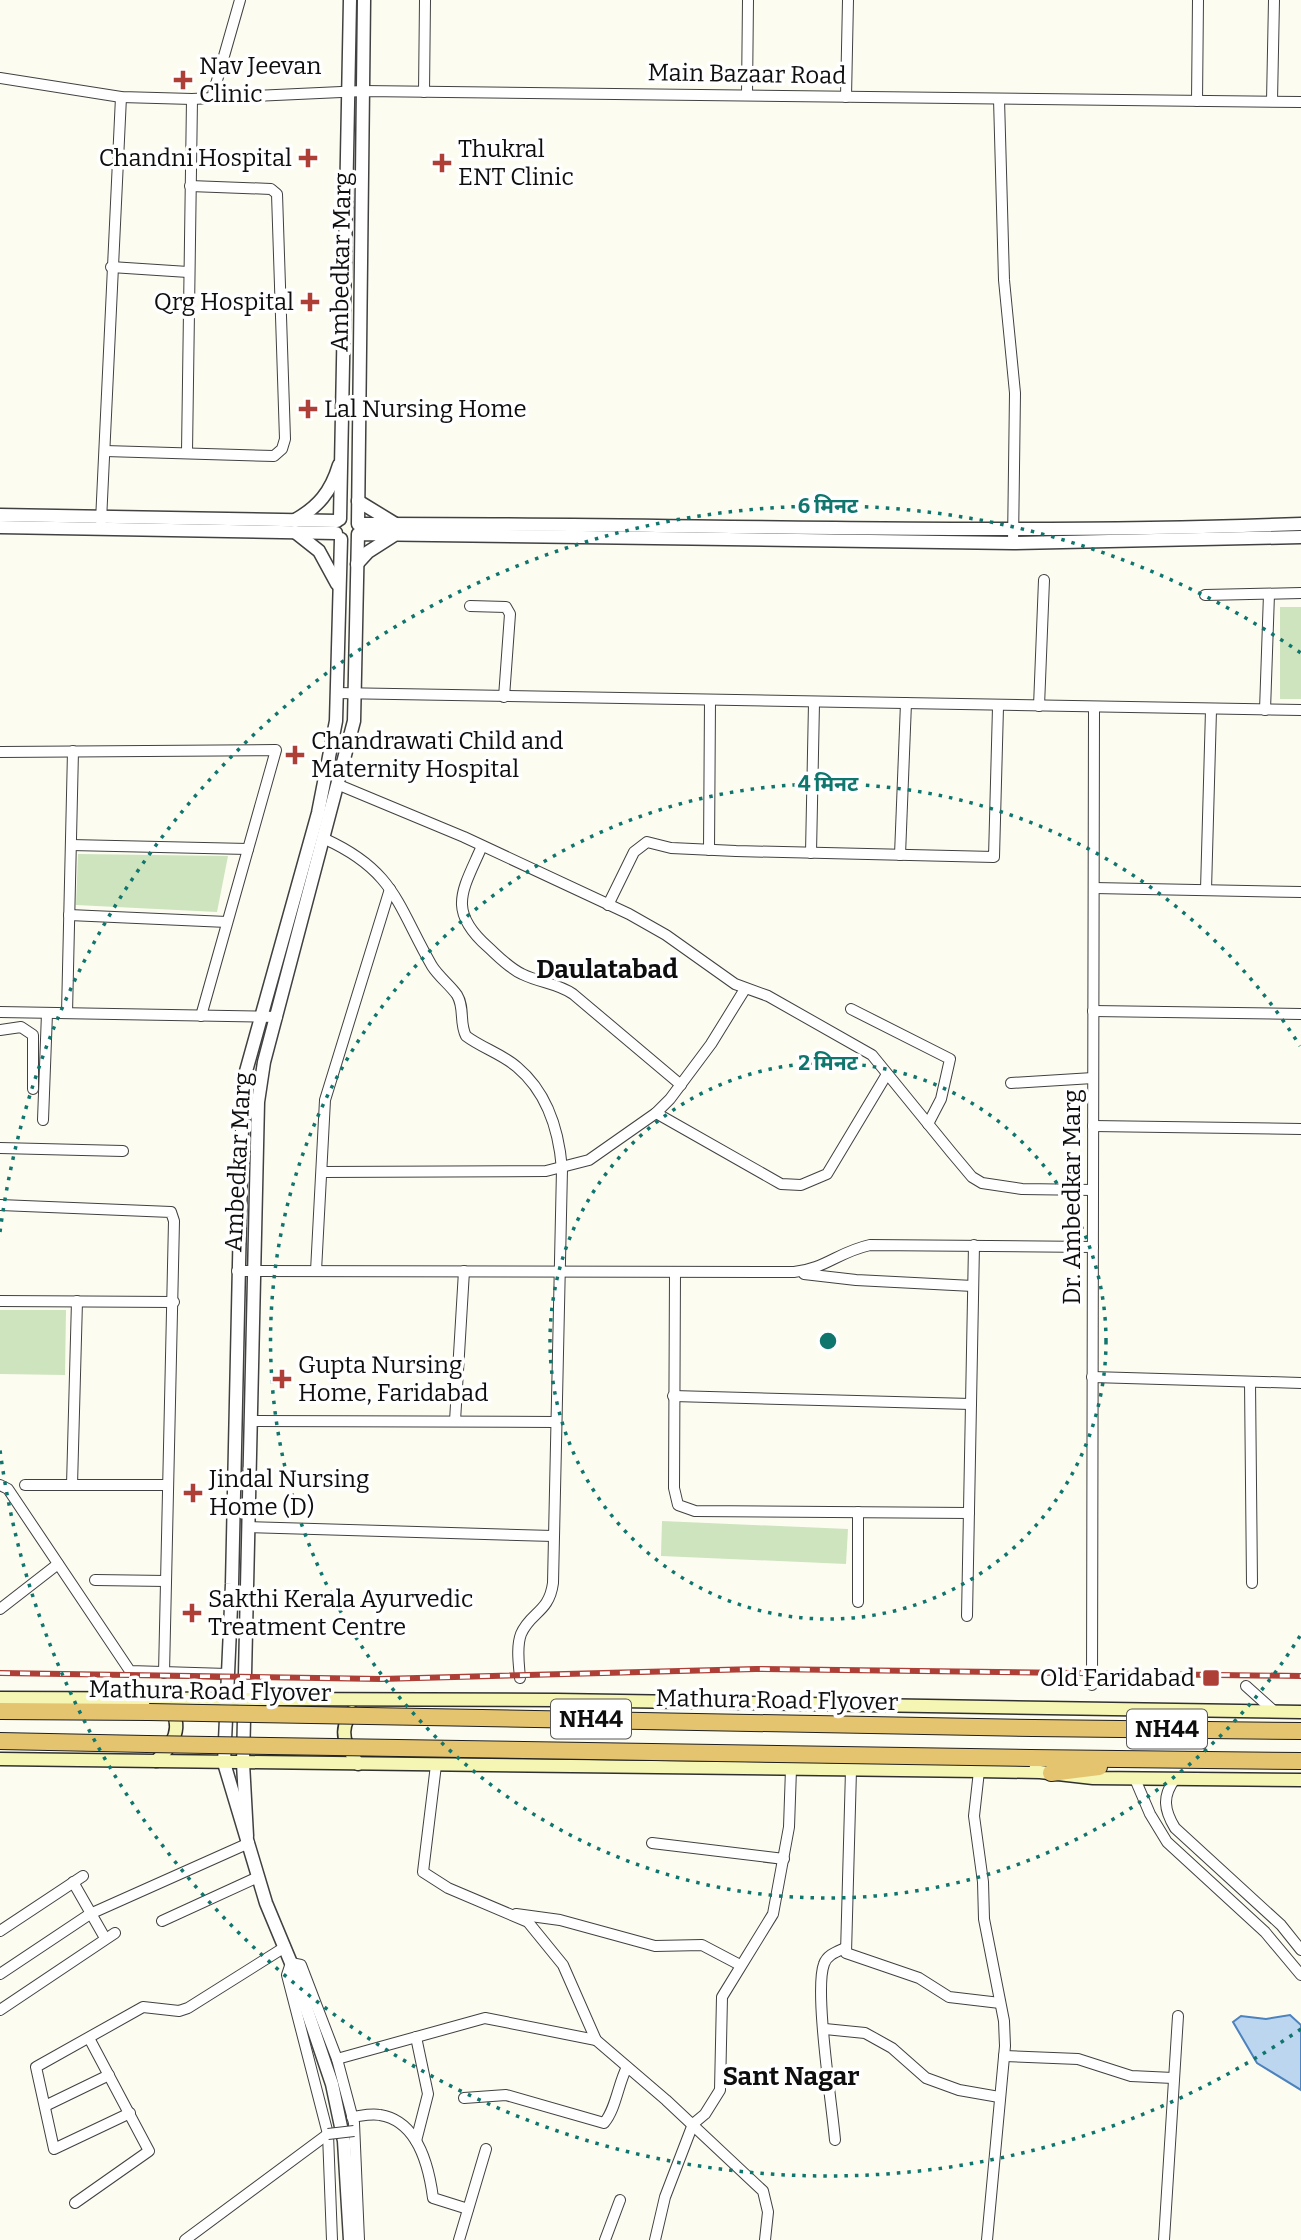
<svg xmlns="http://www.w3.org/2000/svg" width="1301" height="2240" font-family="Bitter,'Noto Sans Devanagari',serif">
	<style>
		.green { fill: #cde4be }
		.water { fill: #bcd6ef; stroke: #4c82bd; stroke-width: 2 }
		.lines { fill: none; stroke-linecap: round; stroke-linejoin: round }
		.minor-casing { stroke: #414141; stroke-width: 12 }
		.tertiary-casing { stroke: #414141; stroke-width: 15 }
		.secondary-casing { stroke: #303030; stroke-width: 15 }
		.trunk-casing { stroke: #1f1f1f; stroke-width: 18 }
		.minor { stroke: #fff; stroke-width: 10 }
		.tertiary { stroke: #fff; stroke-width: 12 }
		.secondary { stroke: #f5f5b4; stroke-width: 12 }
		.trunk { stroke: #e5c470; stroke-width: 16 }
		.rail-casing { stroke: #ad3f37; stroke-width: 6 }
		.rail { stroke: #fff; stroke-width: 3.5; stroke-dasharray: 10; stroke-linecap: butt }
		.minor-bridge-casing { stroke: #414141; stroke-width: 12; stroke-linecap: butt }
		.trunk-bridge-casing { stroke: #1f1f1f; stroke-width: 18; stroke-linecap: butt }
		.minor-bridge { stroke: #fff; stroke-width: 10 }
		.trunk-bridge { stroke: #e5c470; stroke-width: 16 }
		.ring { fill: none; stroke: #0f766e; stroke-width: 3.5; stroke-dasharray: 3.5 7 }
		.poi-dot { fill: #ad3f37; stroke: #fff; stroke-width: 2.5 }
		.labels { text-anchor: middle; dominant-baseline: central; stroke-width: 7; stroke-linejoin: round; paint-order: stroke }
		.shield { fill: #fff; stroke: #565656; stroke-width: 2 }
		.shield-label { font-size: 23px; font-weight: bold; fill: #0e0e0e }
		.poi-label { font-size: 24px; fill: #0e0e0e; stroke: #fff; text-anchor: start }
		.street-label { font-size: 24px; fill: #0e0e0e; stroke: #fff }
		.neighbourhood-label { font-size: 26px; font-weight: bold; fill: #0e0e0e; stroke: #fff }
		.centre { fill: #0f766e; stroke: #fff; stroke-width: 3.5 }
		.ring-label { font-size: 21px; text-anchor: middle; font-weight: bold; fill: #0f766e; stroke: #fff; stroke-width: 7; stroke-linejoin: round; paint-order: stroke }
	</style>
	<rect width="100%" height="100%" fill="#fdfcf1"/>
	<g class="green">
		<rect x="1280" y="607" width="21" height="92"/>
		<polygon points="78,854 228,856 217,912 76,905"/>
		<polygon points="0,1310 66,1310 65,1375 0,1374"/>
		<polygon points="662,1521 848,1529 846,1564 661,1556"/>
	</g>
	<polygon class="water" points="1290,2015 1301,2025 1301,2090 1257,2063 1233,2022 1241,2016 1266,2019"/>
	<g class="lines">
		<g class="minor-casing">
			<g id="minor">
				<polyline points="0,78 121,97 192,99 363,91 1301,102"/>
				<polyline points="424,92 425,0"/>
				<polyline points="747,94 748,0"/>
				<polyline points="846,97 848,0"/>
				<polyline points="212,98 240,0"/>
				<polyline points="999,99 1004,280 1015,393 1013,543"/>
				<polyline points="1197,101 1198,0"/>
				<polyline points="1272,101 1274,0"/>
				<polyline points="111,267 188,272"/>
				<polyline points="105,451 274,456 282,449 285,439 277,194 271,189 190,186"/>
				<polyline points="187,452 192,99"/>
				<polyline points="101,521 121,97"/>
				<polyline points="1205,595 1301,593"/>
				<polyline points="470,606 506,607 510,614 504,697"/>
				<polyline points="336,693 1301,710"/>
				<polyline points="1039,706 1044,580"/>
				<polyline points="1265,710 1269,594"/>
				<polyline points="0,752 276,750 201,1016"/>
				<polyline points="339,785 464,837 629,914 666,935 735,984 768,996 872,1055 951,1152 972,1177 982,1183 1022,1189 1093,1190"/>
				<path d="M325,839C395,871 397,905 432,966C439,977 450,985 457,995C465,1008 459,1023 466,1036C482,1048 502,1054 517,1067C548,1093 559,1131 562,1169L553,1583C549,1613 530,1612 521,1634C516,1647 519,1665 520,1678"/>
				<polyline points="71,845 248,849"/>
				<path d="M482,846C463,890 446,910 488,947C499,957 509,968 522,974C540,983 557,983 573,994L681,1085"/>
				<polyline points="709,850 710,701"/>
				<polyline points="811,853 814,703"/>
				<polyline points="900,855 906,703"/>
				<polyline points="1094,888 1301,892"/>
				<polyline points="1206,890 1211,710"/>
				<polyline points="608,905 634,852 647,842 671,848 736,851 994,857 998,707"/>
				<polyline points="69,915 227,922"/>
				<polyline points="851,1009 950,1059 941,1099 928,1124"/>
				<polyline points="1093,1011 1301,1014"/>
				<polyline points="0,1012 277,1017"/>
				<polyline points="67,1013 73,751"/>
				<polyline points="0,1030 21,1027 33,1035 33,1089"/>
				<polyline points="1011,1083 1093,1078"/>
				<polyline points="656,1113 781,1184 801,1185 827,1174 887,1074"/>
				<polyline points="43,1120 47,1013"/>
				<polyline points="1093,1126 1301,1129"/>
				<polyline points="0,1148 123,1151"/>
				<polyline points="322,1172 546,1171 589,1160 656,1113 670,1099 711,1044 745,989"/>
				<polyline points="0,1205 171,1212 174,1221 164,1673"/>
				<path d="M237,1271L794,1272C825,1269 838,1252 870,1245L1093,1247"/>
				<polyline points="316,1271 325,1100 390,889"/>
				<polyline points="675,1272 674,1488 678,1505 695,1511 969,1513"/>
				<polyline points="804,1274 856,1280 973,1286"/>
				<polyline points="0,1301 174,1302"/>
				<polyline points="1092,1377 1301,1383"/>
				<polyline points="1250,1382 1252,1583"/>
				<polyline points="673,1396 971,1404"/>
				<polyline points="251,1421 556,1422"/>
				<polyline points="455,1421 464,1271"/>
				<polyline points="0,1485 8,1489 130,1671 227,1674"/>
				<polyline points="25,1485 168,1485"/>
				<polyline points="72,1485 77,1301"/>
				<polyline points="858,1512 858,1602"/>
				<polyline points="248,1527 553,1536"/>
				<polyline points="95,1580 166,1581"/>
				<polyline points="0,1609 58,1564"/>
				<polyline points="967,1616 974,1245"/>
				<polyline points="1092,1685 1094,709"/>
				<polyline points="1246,1686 1275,1712"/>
				<polyline points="436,1765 423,1872 448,1888 528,1922 563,1965 596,2040 666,2100 763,2191 768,2212 765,2240"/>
				<polyline points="851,1770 846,1953 919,1978 949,1997 1000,2003"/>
				<polyline points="979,1771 974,1816 983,1882 984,1919 1004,2021 1005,2046 987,2240"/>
				<polyline points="1135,1779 1150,1814 1167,1842 1265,1932 1301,1975"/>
				<path d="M1175,1779C1162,1796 1164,1810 1175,1828L1281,1925L1301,1950"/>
				<polyline points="652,1843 784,1859"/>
				<polyline points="73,1882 105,1938"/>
				<polyline points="516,1914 560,1920 655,1946 702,1945 740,1965"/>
				<polyline points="162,1921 258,1877"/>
				<polyline points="0,1931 83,1876"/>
				<polyline points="0,1974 90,1914 249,1843"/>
				<polyline points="0,2010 115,1933"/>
				<polyline points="825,2029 865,2033 892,2048 926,2078 959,2090 999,2097"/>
				<polyline points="416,2037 428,2094 416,2141"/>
				<polyline points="1004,2056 1078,2059 1131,2076 1173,2078"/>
				<polyline points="337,2059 485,2018 596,2040"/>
				<path d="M464,2098L506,2095L604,2123C616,2109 618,2084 627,2067"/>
				<polyline points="45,2106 109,2075"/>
				<polyline points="130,2113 54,2149 36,2067 143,2007 179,2011 188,2008 285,1947"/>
				<path d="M352,2117C361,2116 371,2113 380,2115C418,2121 429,2167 433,2198L468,2209"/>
				<path d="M835,2140C832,2105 814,1990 824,1964C827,1955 836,1952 845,1948"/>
				<polyline points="75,2203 149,2151 89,2038"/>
				<polyline points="185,2240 328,2134"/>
				<polyline points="332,2240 328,2134 287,1975 291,1963 301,1965 337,2059 354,2123 359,2240"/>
				<polyline points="459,2240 486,2149"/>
				<polyline points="605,2240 620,2200"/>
				<polyline points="655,2240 665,2197 693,2124 705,2114 720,2090 722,1997 773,1914 789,1827 791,1769"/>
				<polyline points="1164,2240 1178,2016"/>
			</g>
		</g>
		<g class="tertiary-casing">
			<g id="tertiary">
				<path d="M364,0L358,524C672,523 987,536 1301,524"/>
				<polyline points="358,501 394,523"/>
				<polyline points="0,515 337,521"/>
				<polyline points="340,519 350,0"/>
				<path d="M295,520C318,507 331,492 339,465"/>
				<polyline points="0,527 336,533"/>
				<polyline points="295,532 319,551 337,584"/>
				<polyline points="341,539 336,721 318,813 243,1082 232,1584 224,1763 266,1903 291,1963 332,2084 344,2141 350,2240"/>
				<polyline points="357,564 368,552 393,536"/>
				<polyline points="247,1836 243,1763 258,1102 264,1062 354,721 358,534 1013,543 1301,537"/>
			</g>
		</g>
		<g class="secondary-casing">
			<g id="secondary">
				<polyline points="0,1698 557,1700 1301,1712"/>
				<path d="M352,1712C337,1732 346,1746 358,1764"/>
				<polyline points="0,1759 979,1771 1040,1772 1093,1778 1301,1780"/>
				<path d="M156,1761C172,1747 186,1725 167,1706"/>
			</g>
		</g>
		<g class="trunk-casing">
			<g id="trunk">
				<polyline points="0,1711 149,1712"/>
				<polyline points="1033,1728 1301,1731"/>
				<polyline points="0,1741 147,1744"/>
				<polyline points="1030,1758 1301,1761"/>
				<polyline points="1051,1773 1099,1767"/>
			</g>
		</g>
		<use href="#minor" class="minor"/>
		<use href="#tertiary" class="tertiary"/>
		<use href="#secondary" class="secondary"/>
		<use href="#trunk" class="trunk"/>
		<g class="rail-casing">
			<polyline id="rail" points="0,1673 381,1679 756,1669 1301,1676"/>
		</g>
		<use href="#rail" class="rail"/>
		<g class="minor-bridge-casing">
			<polyline id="minor-bridge" points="328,2134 354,2131"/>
		</g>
		<g class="trunk-bridge-casing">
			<g id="trunk-bridge">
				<polyline points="149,1712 1033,1728"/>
				<polyline points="147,1744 1030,1758"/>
			</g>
		</g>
		<use href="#minor-bridge" class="minor-bridge"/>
		<use href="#trunk-bridge" class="trunk-bridge"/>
	</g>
	<g class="ring">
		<circle cx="828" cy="1341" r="278"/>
		<path d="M1300 1636A557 557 0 1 1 1300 1046"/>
		<path d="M1301 2029A835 835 0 0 1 0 1450M0 1232A835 835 0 0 1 1301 653"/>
	</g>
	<g class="poi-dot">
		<path d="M179.5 69.5h7v7h7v7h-7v7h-7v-7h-7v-7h7z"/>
		<path d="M304.5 147.5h7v7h7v7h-7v7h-7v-7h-7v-7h7z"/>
		<path d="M438.5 152.5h7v7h7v7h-7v7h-7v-7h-7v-7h7z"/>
		<path d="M306.5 291.5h7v7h7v7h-7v7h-7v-7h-7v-7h7z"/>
		<path d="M304.5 398.5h7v7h7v7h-7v7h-7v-7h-7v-7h7z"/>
		<path d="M291.5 744.5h7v7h7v7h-7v7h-7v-7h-7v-7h7z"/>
		<path d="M278.5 1368.5h7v7h7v7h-7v7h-7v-7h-7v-7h7z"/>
		<path d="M189.5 1482.5h7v7h7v7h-7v7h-7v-7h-7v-7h7z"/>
		<path d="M188.5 1602.5h7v7h7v7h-7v7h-7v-7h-7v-7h7z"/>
		<rect x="1202" y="1669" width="18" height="18" rx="3.5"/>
	</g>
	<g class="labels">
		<g class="shield">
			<rect x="551" y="1699.5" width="80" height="39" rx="5"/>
			<rect x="1127" y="1709.5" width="80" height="39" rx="5"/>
		</g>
		<g class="shield-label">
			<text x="591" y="1719">NH44</text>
			<text x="1167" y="1729">NH44</text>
		</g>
		<g class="poi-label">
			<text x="199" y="66">Nav Jeevan<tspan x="199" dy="28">Clinic</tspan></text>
			<text x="458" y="149">Thukral<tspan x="458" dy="28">ENT Clinic</tspan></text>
			<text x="292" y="158" text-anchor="end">Chandni Hospital</text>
			<text x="294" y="302" text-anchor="end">Qrg Hospital</text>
			<text x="324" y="409">Lal Nursing Home</text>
			<text x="311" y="741">Chandrawati Child and<tspan x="311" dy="28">Maternity Hospital</tspan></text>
			<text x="298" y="1365">Gupta Nursing<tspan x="298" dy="28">Home, Faridabad</tspan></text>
			<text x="209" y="1479">Jindal Nursing<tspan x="209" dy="28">Home (D)</tspan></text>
			<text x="208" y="1599">Sakthi Kerala Ayurvedic<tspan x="208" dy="28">Treatment Centre</tspan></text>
			<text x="1195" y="1678" text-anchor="end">Old Faridabad</text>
		</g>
		<g class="street-label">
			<text transform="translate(747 74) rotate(1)">Main Bazaar Road</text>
			<text transform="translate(341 262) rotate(-89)">Ambedkar Marg</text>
			<text transform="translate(238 1162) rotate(-87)">Ambedkar Marg</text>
			<text transform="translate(1072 1197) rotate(-90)">Dr. Ambedkar Marg</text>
			<text transform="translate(210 1691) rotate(1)">Mathura Road Flyover</text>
			<text transform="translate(777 1700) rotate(1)">Mathura Road Flyover</text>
		</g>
		<g class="neighbourhood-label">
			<text x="607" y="969">Daulatabad</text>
			<text x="791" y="2076">Sant Nagar</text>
		</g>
	</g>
	<circle cx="828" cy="1341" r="10" class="centre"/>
	<g class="ring-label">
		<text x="828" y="513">6 मिनट</text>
		<text x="828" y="791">4 मिनट</text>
		<text x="828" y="1070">2 मिनट</text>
	</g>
</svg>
